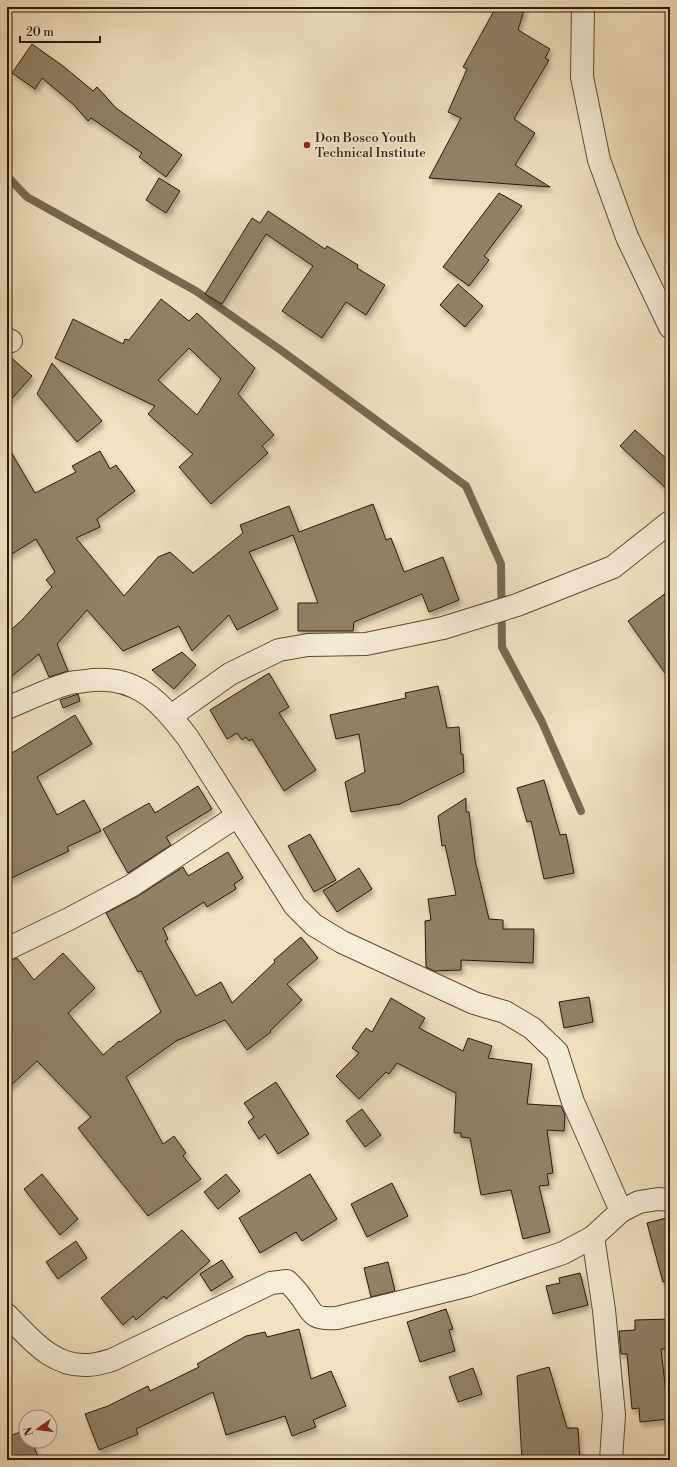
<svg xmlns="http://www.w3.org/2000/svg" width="677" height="1467" font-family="'Libre Bodoni',serif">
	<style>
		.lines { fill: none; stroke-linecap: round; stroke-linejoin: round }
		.stream { stroke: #79694e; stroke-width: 8 }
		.building { fill: #928265; stroke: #2a1904; fill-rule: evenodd; filter: url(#shadow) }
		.minor-casing { stroke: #5c4b33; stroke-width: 24 }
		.minor { stroke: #f7ecd5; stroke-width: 22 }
		.poi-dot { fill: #8f2418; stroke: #f7ecd5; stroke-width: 1.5 }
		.labels { text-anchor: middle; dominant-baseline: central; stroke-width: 4; stroke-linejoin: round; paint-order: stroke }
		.poi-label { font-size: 13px; fill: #2a1904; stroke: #f7ecd5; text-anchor: start }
	</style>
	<defs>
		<filter id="shadow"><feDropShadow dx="2.5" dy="4.5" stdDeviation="2" flood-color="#0004"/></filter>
	</defs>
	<rect width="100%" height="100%" fill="#f2e2bf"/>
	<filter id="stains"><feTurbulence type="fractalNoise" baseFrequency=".005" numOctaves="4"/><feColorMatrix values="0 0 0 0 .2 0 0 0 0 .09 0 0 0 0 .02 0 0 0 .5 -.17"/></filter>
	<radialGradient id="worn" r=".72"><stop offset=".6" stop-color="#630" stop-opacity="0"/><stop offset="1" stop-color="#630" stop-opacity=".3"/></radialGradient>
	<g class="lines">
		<polyline class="stream" points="7,176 27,197 196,291 282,351 466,486 501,564 502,647 542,722 581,811"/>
	</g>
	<g class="building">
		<polygon points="496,7 525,7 518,30 550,49 545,58 549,60 514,119 535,133 515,165 550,187 429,178 461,118 448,112 467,69 463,67"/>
		<polygon points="32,44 63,66 93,91 97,87 116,108 182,155 166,177 139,157 142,153 91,118 88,121 74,105 42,78 35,89 12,73"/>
		<polygon points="159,178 180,191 166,213 146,200"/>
		<polygon points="499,193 522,206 484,256 489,260 469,286 443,267"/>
		<polygon points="268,211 325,249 327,246 358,265 357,268 385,285 366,315 346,302 322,338 282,311 313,266 266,234 222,304 205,294 252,218 260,223"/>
		<polygon points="458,284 483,306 465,327 440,305"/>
		<path d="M161,299L189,321L197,313L255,368L238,394L274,435L262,446L268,453L211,504L179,467L193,454L148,414L155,406L55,358L73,319L123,344L125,339L129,340ZM189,348L221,379L197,415L158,380Z"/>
		<polygon points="7,354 32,376 7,404"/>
		<polygon points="52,363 102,421 77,442 37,394"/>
		<polygon points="635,430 670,462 670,492 620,446"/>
		<polygon points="7,445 35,493 76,472 72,466 100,451 110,469 116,465 135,491 97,519 100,527 76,538 124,596 158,557 170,552 193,573 243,533 240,525 289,506 299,532 373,504 386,540 391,538 404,572 443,557 459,600 429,612 422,594 354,622 353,631 298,631 298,603 318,603 293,535 249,552 278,609 237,630 229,615 192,651 179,626 123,651 87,610 57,644 68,671 49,677 39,654 7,680 7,633 22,620 52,587 46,580 55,572 36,539 7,557"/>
		<polygon points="670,590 670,680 628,621"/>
		<polygon points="182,652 196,665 174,689 152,670"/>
		<polygon points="269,673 289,707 279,713 316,770 284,791 252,739 249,741 246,737 242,740 237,733 227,739 210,710"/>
		<polygon points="438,686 447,728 459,727 461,754 463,754 464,772 400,804 351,812 345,782 365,772 359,734 336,739 330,715 406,698 405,693"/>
		<polygon points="78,694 80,701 63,708 60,700"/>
		<polygon points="75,715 92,744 37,777 57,815 84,800 101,831 67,847 69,851 7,880 7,756"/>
		<polygon points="544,780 560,835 566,834 574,873 544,879 531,821 527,822 517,788"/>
		<polygon points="198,786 212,809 166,837 171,845 128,873 103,829 149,803 155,813"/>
		<polygon points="466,798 466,812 469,812 475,860 489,919 503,920 503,929 534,929 533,963 461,960 461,970 434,971 426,967 425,921 431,920 428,899 456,895 445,845 442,846 438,816"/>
		<polygon points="310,834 336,880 314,892 288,846"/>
		<polygon points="228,852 243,878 234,884 236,889 207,907 204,902 163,928 168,939 165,941 196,996 221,982 232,1003 275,962 274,960 301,937 318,958 287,984 302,1000 270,1031 271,1032 247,1050 225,1020 176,1041 126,1077 163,1144 174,1136 186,1153 183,1156 201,1179 148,1216 78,1128 91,1117 37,1061 7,1089 7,961 17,958 34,980 63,953 95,988 68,1013 103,1055 119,1041 120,1042 161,1012 141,971 138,972 106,913 138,896 183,867 188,876"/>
		<polygon points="359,868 372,889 337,912 323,891"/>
		<polygon points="589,997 593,1022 564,1028 559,1002"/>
		<polygon points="391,998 425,1018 419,1028 463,1051 468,1038 492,1046 488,1058 532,1064 527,1104 561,1106 565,1115 564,1131 547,1130 553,1173 547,1174 549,1185 539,1186 550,1232 523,1239 511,1190 481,1195 470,1138 461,1137 461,1133 454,1133 456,1093 397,1063 389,1074 386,1072 359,1099 336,1076 359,1053 352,1048 366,1028 372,1032"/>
		<polygon points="276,1082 309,1134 278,1154 265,1134 259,1139 248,1122 254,1117 244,1103"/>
		<polygon points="362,1109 381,1135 365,1147 346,1121"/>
		<polygon points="42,1174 78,1219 60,1235 24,1189"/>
		<polygon points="226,1174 240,1191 218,1209 204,1192"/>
		<polygon points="310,1174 337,1219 302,1241 296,1232 260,1253 239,1218"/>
		<polygon points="392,1183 408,1216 367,1237 351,1204"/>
		<polygon points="670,1217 670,1281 663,1282 647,1223"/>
		<polygon points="182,1230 210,1261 166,1299 164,1296 136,1320 133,1316 123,1325 101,1298"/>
		<polygon points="76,1241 87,1258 58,1279 46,1262"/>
		<polygon points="222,1260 233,1277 211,1291 200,1274"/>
		<polygon points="388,1262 395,1291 371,1297 364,1268"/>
		<polygon points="580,1273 588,1305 553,1314 546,1286 560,1283 559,1278"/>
		<polygon points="446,1309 453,1329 449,1330 455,1351 420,1362 407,1322"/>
		<polygon points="670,1319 670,1349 661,1349 669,1419 640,1422 639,1408 632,1409 627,1354 621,1354 619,1331 635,1330 635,1320"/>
		<polygon points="299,1329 311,1379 331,1371 346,1406 313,1420 316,1427 292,1436 285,1416 226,1435 213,1392 136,1429 138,1434 99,1450 85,1414 108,1406 148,1386 150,1391 199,1367 197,1364 246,1336 265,1332 267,1337"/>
		<polygon points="549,1367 567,1428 578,1428 580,1460 522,1460 517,1376"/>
		<polygon points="473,1368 482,1394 458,1402 449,1377"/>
		<polygon points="23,1431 26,1441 32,1441 39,1460 7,1460 7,1437"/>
	</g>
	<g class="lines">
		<g class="minor-casing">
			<g id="minor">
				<polyline points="583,7 582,77 599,160 627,237 670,327"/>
				<polyline points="7,339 11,341"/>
				<path d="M7,708C27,700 46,690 67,684C72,682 79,682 85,681C135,673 160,701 188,738L295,906L314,925L342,942L474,1003L505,1012L532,1028L557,1052L573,1102L621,1211"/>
				<polyline points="171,716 230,674 279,650 308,645 366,644 443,628 517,605 613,567 670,522"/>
				<polyline points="7,949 69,919 131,886 237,816"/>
				<polyline points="593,1237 604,1310 614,1415 611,1460"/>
				<path d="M7,1315C31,1339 52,1367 88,1365C96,1365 105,1362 112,1360L271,1283L287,1281C291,1285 295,1289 298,1293C313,1311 308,1320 337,1318L469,1285L563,1253L593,1237L621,1211L639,1202L658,1199L670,1200"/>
			</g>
		</g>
		<use href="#minor" class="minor"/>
	</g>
	<circle class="poi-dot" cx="307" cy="145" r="4"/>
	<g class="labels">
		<g class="poi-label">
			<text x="315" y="138">Don Bosco Youth<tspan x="315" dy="15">Technical Institute</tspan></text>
		</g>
	</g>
	<rect width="677" height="1467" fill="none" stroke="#f2e2bf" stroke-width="24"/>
	<rect x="8" y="8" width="661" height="1451" fill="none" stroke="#2a1904" stroke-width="2"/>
	<rect x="12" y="12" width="653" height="1443" fill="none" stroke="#2a1904"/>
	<g transform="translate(38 1429) rotate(256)"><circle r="19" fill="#f7ecd5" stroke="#a59881"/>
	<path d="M0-3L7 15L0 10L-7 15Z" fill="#8f2418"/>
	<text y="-6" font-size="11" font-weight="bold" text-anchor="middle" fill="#2a1904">N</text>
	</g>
	<path d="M20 36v6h80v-6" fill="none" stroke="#2a1904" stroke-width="2"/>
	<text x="26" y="36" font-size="12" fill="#2a1904" stroke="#f7ecd5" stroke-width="3" paint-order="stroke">20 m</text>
	<rect width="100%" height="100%" filter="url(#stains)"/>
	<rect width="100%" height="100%" fill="url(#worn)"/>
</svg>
